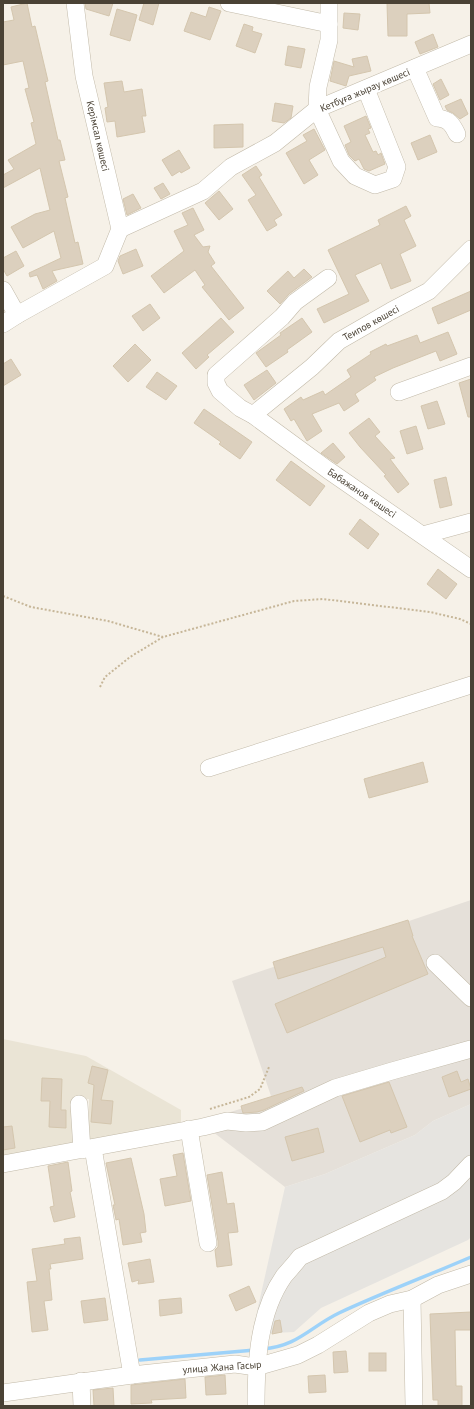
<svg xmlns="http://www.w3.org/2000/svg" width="474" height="1409" font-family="'PT Sans',sans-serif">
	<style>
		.residential { fill: #eae4d5 }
		.industrial { fill: #e5e0d9 }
		.parking { fill: #e6e4e0 }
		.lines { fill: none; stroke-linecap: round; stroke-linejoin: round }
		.stream { stroke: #9dd2f9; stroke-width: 3.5 }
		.building { fill: #dcd0be; stroke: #d4c6ae }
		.minor-casing { stroke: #c2baa9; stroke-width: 18 }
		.path { stroke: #c6b698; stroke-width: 2; stroke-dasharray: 2 2; stroke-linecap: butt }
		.minor { stroke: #fff; stroke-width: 17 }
		.labels { text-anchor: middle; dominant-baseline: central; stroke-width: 4; stroke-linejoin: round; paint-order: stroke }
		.street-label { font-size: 10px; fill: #4a4235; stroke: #fff }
	</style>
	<rect width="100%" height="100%" fill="#f6f1e8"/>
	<polygon class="residential" points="3,1039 86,1056 181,1110 181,1124 89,1140 89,1099 72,1099 76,1144 3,1158"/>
	<polygon class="industrial" points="471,900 471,1104 433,1121 415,1135 325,1174 285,1187 213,1132 202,1121 272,1099 232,981"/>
	<polygon class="parking" points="471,1104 471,1237 468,1240 321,1308 294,1332 252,1334 285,1187 325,1174 415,1135 433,1121"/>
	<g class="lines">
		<g class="stream">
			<path d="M263,1349C298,1346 310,1327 339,1313C382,1293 427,1276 471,1257"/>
			<polyline points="140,1360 255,1350"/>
		</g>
	</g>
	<g class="building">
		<polygon points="27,3 32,27 35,26 48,81 45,82 58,140 60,140 65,160 59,161 68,197 65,198 75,243 78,242 83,264 52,271 57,281 43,289 37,275 30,277 29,273 61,258 54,231 23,248 11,227 35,214 50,210 40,168 3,188 3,175 14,169 8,160 36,144 31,123 34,122 25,89 29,88 23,61 3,65 3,22 14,20 11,7"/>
		<polygon points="85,3 113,3 109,16 86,9"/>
		<polygon points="144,3 159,3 153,25 139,20"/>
		<polygon points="387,3 429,3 430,13 407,14 407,36 388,36"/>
		<polygon points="209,7 221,11 210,40 184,31 191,12 206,17"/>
		<polygon points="117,9 137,15 130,41 110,35"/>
		<polygon points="344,13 360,14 358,30 343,28"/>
		<polygon points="244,24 253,27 252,31 262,34 255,53 236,46"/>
		<polygon points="433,34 438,47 420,54 415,42"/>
		<polygon points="288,46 305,49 301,68 285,65"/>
		<polygon points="367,56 371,71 349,76 346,86 330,81 334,61 354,67 352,59"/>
		<polygon points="441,79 449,95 440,100 433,84"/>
		<polygon points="122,81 124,92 142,89 146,116 142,116 145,132 117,137 115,121 107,122 105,108 108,107 104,83"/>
		<polygon points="461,99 468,114 460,119 453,113 447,110 445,106"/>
		<polygon points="275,103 293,106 291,118 284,123 272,121"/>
		<polygon points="366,116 371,128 368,129 370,133 365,135 373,152 376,151 378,155 381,153 385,164 369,171 364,169 359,159 355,161 349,155 345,145 351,142 344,126"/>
		<polygon points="243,124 243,147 214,148 214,125"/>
		<polygon points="314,129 325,150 309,160 318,175 304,184 286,153 307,141 303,135"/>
		<polygon points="430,135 437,152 418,160 411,143"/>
		<polygon points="179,150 190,168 181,173 180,171 172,176 162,160"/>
		<polygon points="256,166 262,175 259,177 282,215 274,220 277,225 267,231 248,200 256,195 242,175"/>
		<polygon points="163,183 170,194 161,199 154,188"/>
		<polygon points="219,191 233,209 219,220 205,203"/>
		<polygon points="133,194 141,208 127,215 123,199"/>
		<polygon points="406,206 411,216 404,220 416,246 400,254 411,281 391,289 381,263 355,275 369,301 324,323 317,309 349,294 328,250 380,225 378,220"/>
		<polygon points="193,208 204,230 194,235 203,247 210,246 208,252 215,263 211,266 244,308 229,320 202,287 205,285 195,270 164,293 151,276 184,251 174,231 188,225 182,213"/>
		<polygon points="136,249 143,266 123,274 118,261 120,256"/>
		<polygon points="16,251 24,266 7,276 3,269 3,258"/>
		<polygon points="304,269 312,277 289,294 280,304 267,291 288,271 294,278"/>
		<polygon points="471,291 471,310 438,324 432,308"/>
		<polygon points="150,304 160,318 143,331 132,316"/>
		<polygon points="221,318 234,332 207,355 209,357 196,369 182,353"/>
		<polygon points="302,318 312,332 287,350 288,352 266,367 256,353 281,335 280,333"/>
		<polygon points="448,332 457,354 440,361 436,351 393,368 374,377 376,380 355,394 359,401 344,411 339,403 312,414 322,431 307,441 294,419 291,421 284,409 301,397 303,400 323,391 325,395 351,377 347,370 371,354 370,352 386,344 387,346 417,335 420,343"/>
		<polygon points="135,344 151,360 128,382 113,366"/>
		<polygon points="11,359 21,375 3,386 3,364"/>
		<polygon points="267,370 276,383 254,400 244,385"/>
		<polygon points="157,372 177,386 166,400 146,387"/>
		<polygon points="471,379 471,417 468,417 459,383"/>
		<polygon points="437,401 445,424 428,429 421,406"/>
		<polygon points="204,409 252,442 240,459 219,444 221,442 194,423"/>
		<polygon points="369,418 380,432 375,436 395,458 390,459 409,484 398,493 384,476 386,475 360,447 349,433"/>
		<polygon points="416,426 423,449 407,454 400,431"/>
		<polygon points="333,443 345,457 337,464 321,453"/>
		<polygon points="291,461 325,486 310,506 276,480"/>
		<polygon points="446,477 452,505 440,508 434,480"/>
		<polygon points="360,519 379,534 368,549 349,534"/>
		<polygon points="438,569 457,584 446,599 427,584"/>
		<polygon points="423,762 428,782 369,798 364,779"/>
		<polygon points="408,920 413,936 412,936 428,974 287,1033 275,1004 386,957 383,947 278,979 273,962"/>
		<polygon points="92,1066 108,1070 101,1100 113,1101 111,1124 91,1122 94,1085 88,1083"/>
		<polygon points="457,1071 461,1082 468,1079 471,1089 449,1097 442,1077"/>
		<polygon points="42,1078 62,1079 61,1110 66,1110 66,1128 49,1127 50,1101 41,1101"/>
		<polygon points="389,1082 407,1127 391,1133 390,1130 360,1142 342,1096"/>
		<polygon points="302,1087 304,1091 264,1110 257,1112 243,1113 241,1106"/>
		<polygon points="12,1126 15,1148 3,1150 3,1127"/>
		<polygon points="318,1128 324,1152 292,1161 285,1137"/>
		<polygon points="183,1153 191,1201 165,1206 160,1179 177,1176 173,1155"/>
		<polygon points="131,1158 144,1214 146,1232 140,1233 142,1242 123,1245 119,1219 116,1220 113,1205 115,1205 106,1163"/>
		<polygon points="68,1162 72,1191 70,1192 75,1217 54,1222 50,1207 54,1206 48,1166"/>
		<polygon points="222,1172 227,1204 234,1203 238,1232 228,1233 232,1265 217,1267 215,1250 218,1247 218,1241 207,1175"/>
		<polygon points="80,1237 83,1259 50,1264 51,1269 49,1269 52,1300 44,1301 48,1330 32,1332 27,1282 37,1281 32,1249 65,1244 64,1239"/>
		<polygon points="150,1259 154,1282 138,1284 139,1280 132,1282 128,1263"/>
		<polygon points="249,1286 256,1302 236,1311 229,1295"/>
		<polygon points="105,1298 108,1320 84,1323 81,1301"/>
		<polygon points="181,1298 182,1313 160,1316 159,1300"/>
		<polygon points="471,1312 471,1330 455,1330 456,1386 462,1386 462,1406 438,1406 438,1400 433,1400 430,1314"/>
		<polygon points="280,1320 282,1332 272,1334 275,1321"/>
		<polygon points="346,1351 348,1372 334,1373 333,1352"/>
		<rect x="369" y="1353" width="17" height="18"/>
		<polygon points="225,1375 226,1394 206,1395 205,1377"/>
		<polygon points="325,1375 326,1392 309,1393 308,1376"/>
		<polygon points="185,1379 186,1398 151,1400 152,1403 131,1404 131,1385"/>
		<polygon points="113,1388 114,1406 94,1406 93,1390"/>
	</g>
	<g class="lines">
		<g class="minor-casing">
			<g id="minor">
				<polyline points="229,3 329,24"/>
				<polyline points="329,3 329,40 318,87 317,109 341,161 355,176 375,185 393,179 397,167 366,89"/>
				<path d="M415,68L437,118C449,119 452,124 457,134"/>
				<polyline points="120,229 203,191 231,167 275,143 317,109 471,44"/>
				<polyline points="328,278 295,302 282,317 216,375 216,383 220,391 240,408 253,415 328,470 471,569"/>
				<polyline points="3,290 17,315"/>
				<polyline points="3,324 17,315 105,266 120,229 84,76 75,3"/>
				<polyline points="399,392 471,366"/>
				<polyline points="253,415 312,367 339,341 391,311 429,291 471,249"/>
				<polyline points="423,535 471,522"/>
				<polyline points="209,768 471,685"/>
				<polyline points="435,963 471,998"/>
				<polyline points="79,1104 82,1150"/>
				<polyline points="189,1129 208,1243"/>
				<polyline points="93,1148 132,1375"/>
				<polyline points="3,1164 203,1127 227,1121 246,1123 262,1122 335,1088 392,1071 471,1049"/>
				<polyline points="412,1299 414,1406"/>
				<polyline points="81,1381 82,1406"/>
				<polyline points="3,1393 132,1375 235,1364 256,1367 298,1355 318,1345 369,1313 390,1304 412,1299 438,1285 471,1274"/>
				<path d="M256,1406C256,1363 258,1313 284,1276C289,1270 295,1264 300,1257L442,1191L454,1182L471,1164"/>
			</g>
		</g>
		<g class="path">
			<polyline points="3,596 31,607 108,621 163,637"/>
			<polyline points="100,687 105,677 130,657 163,637 294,601 323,599 430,612 460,619 471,624"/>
			<polyline points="210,1109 249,1097 260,1089 269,1067"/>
		</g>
		<use href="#minor" class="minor"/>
	</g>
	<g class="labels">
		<g class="street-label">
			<text transform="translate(365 90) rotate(-23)">Кетбұға жырау көшесі</text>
			<text transform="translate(98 136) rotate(77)">Керімсал көшесі</text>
			<text transform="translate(371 323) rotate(-29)">Теипов көшесі</text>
			<text transform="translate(362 493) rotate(34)">Бабажанов көшесі</text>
			<text transform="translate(222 1367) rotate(-4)">улица Жана Гасыр</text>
		</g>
	</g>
	<rect width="474" height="1409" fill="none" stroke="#4a4235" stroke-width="8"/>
</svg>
